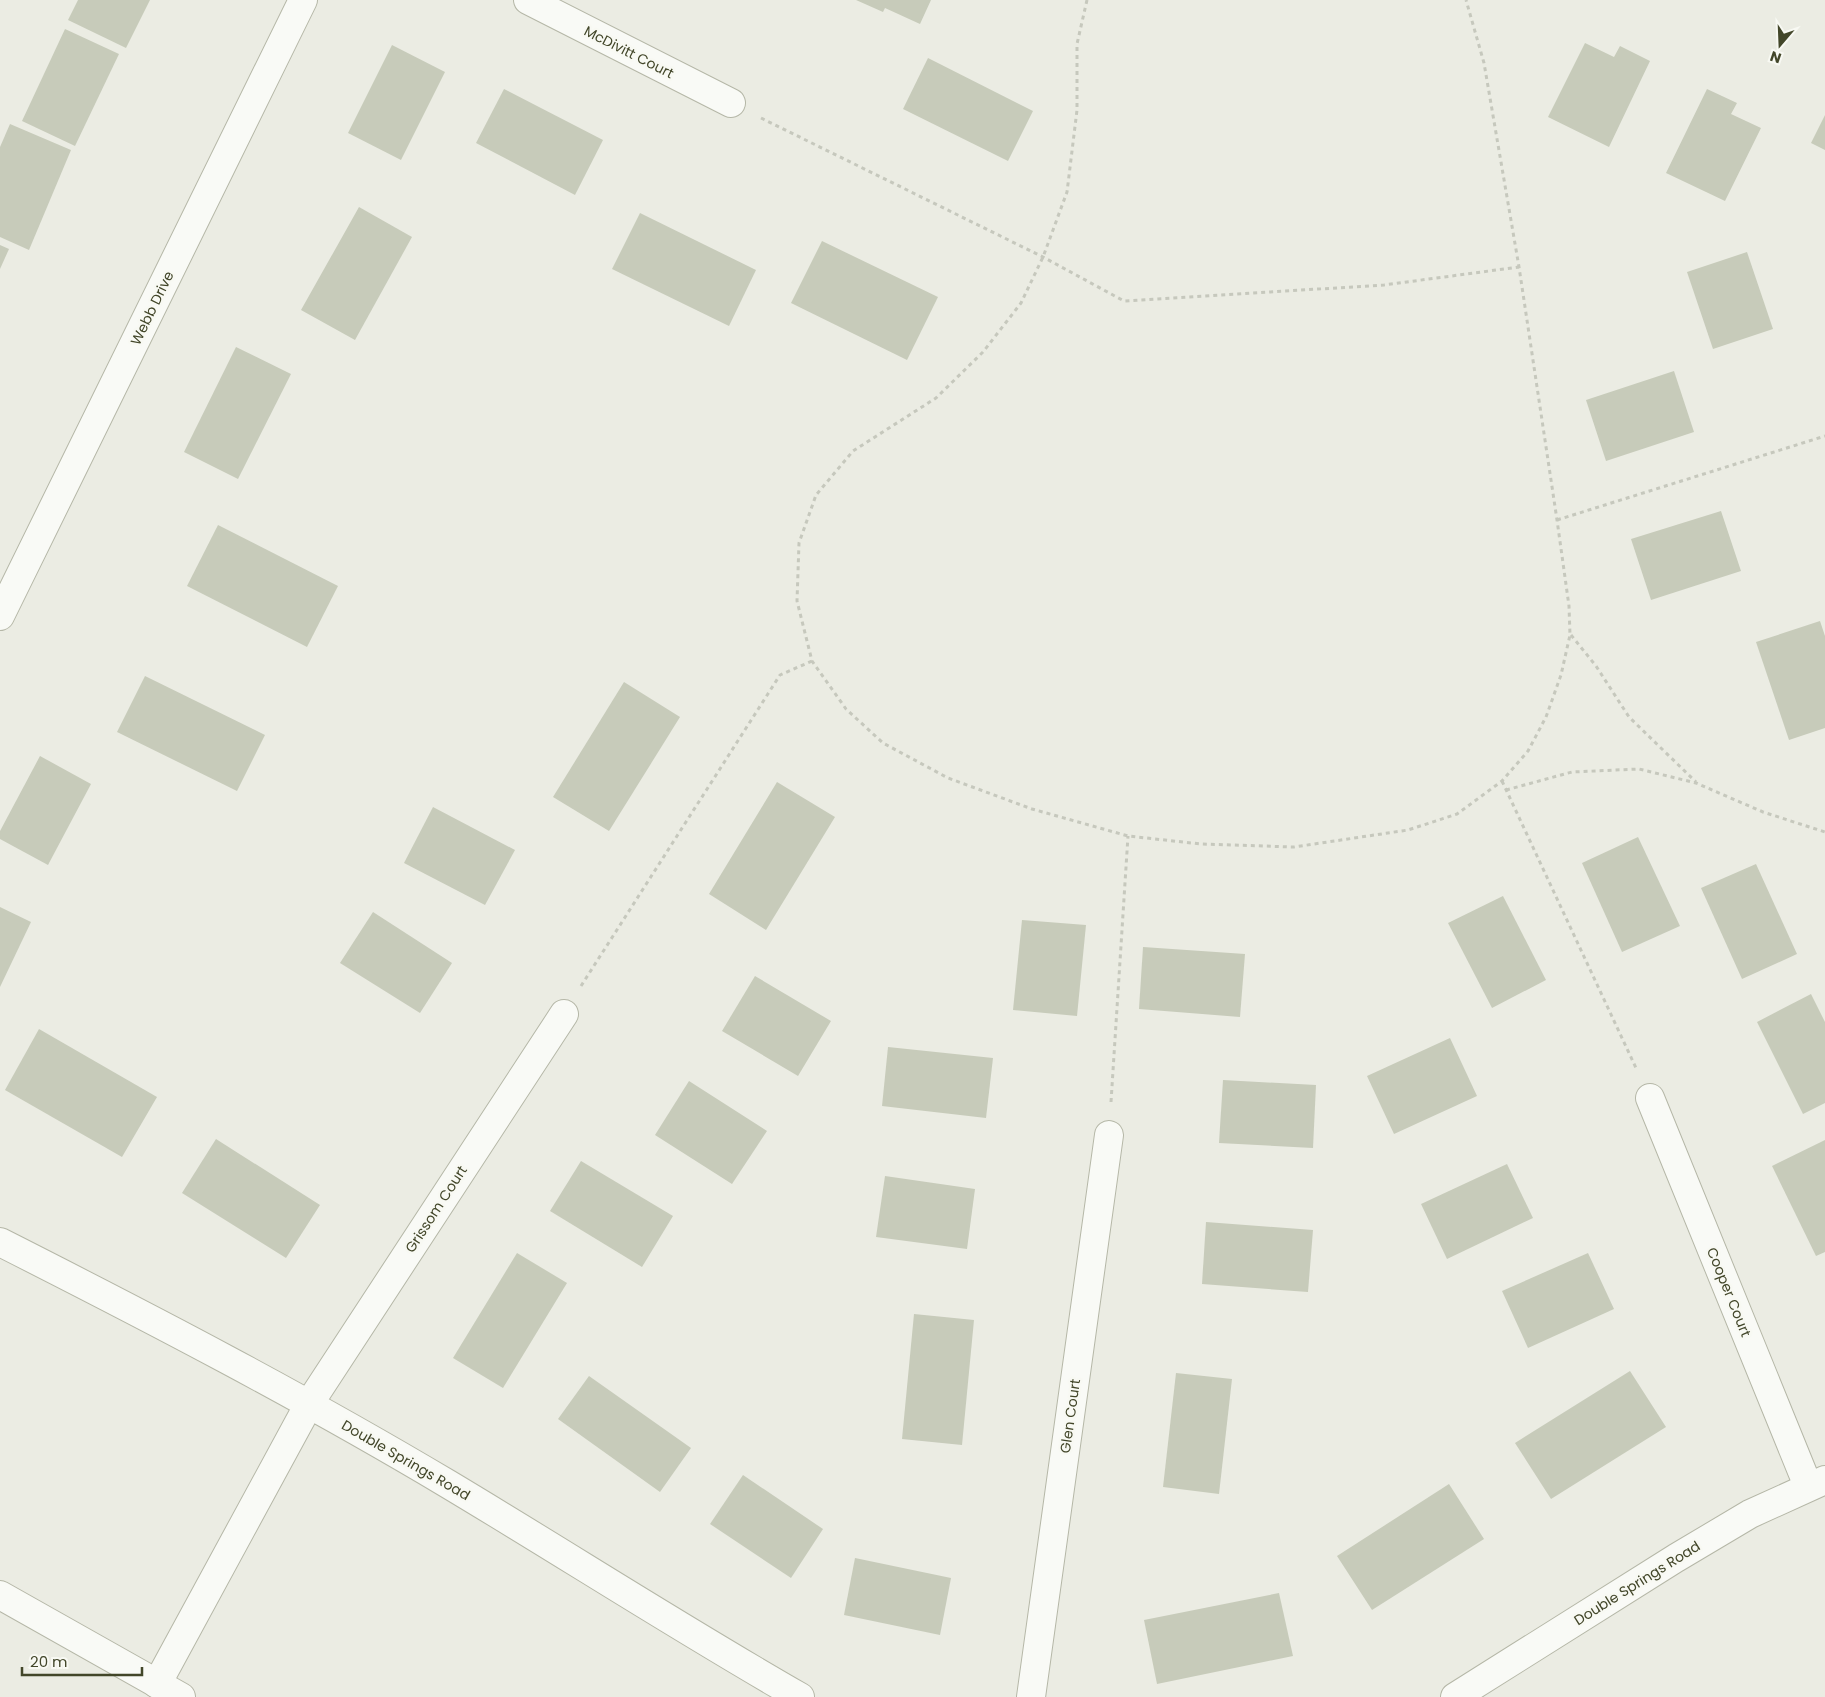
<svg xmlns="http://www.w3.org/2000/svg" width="1825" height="1697" font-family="Poppins,sans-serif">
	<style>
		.building { fill: #c7cbba }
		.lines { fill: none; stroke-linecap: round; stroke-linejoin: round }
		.minor-casing { stroke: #b5b7a7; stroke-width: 30 }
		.path { stroke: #c6c8bd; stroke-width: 3; stroke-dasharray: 4 4; stroke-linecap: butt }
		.minor { stroke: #f9faf6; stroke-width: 28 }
		.labels { text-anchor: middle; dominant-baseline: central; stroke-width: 5; stroke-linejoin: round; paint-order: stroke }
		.street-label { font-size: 14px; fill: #424629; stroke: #f8f9f3 }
	</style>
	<rect width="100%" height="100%" fill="#ebece3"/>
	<g class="building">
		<polygon points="78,0 150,0 126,48 68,20"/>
		<polygon points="856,0 931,0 920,24 885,8 883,12"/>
		<polygon points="65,29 119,54 75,146 22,121"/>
		<polygon points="1585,43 1614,57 1620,46 1650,61 1609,147 1548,117"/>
		<polygon points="392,45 445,72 401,160 348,133"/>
		<polygon points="928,58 1033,111 1008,161 903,109"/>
		<polygon points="504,89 603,140 575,195 476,143"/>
		<polygon points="1707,89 1737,103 1731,114 1761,128 1725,201 1666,173"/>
		<polygon points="1825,115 1825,150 1811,143"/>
		<polygon points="10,124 71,150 29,250 0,237 0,147"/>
		<polygon points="359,207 412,237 355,340 301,310"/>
		<polygon points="640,213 756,270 729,326 612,269"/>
		<polygon points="822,241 938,297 907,360 791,303"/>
		<polygon points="0,245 9,249 0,269"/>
		<polygon points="1747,252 1773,329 1713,349 1687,272"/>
		<polygon points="236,347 291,374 238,479 184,452"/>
		<polygon points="1674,371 1694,432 1606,461 1586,400"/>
		<polygon points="1721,511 1741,571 1651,600 1631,539"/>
		<polygon points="218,525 338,586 307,647 187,586"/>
		<polygon points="1820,621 1825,636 1825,728 1789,740 1756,642"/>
		<polygon points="145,676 265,735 237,791 117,732"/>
		<polygon points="624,682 680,717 609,831 553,797"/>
		<polygon points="40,756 91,784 48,865 0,839 0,831"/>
		<polygon points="777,782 835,817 766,930 709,894"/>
		<polygon points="433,807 515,850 485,905 404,863"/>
		<polygon points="1638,837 1680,926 1622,952 1582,863"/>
		<polygon points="1756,864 1797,954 1742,979 1701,888"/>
		<polygon points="1503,896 1546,980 1492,1008 1448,923"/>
		<polygon points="0,907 31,922 0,987"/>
		<polygon points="373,912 452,963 420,1013 340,963"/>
		<polygon points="1022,920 1086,925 1077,1016 1013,1010"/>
		<polygon points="1143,947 1245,954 1240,1017 1139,1009"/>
		<polygon points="755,976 831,1021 798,1076 722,1031"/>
		<polygon points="1811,994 1825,1022 1825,1103 1803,1114 1757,1022"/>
		<polygon points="39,1029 157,1097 122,1157 5,1090"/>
		<polygon points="1450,1038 1477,1096 1394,1134 1367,1076"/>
		<polygon points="888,1047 993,1058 986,1118 882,1106"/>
		<polygon points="1223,1080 1316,1085 1313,1148 1219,1143"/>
		<polygon points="689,1081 767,1131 732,1184 655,1135"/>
		<polygon points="216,1139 320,1205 286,1258 182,1193"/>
		<polygon points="1825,1140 1825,1252 1816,1256 1772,1166"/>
		<polygon points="581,1161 673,1216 642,1267 550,1211"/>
		<polygon points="1507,1164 1533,1218 1447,1259 1421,1204"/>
		<polygon points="885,1176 975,1189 967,1249 876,1237"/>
		<polygon points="1206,1222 1313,1230 1308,1292 1202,1284"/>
		<polygon points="517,1253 567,1283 503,1388 453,1358"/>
		<polygon points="1588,1253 1614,1309 1528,1348 1502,1291"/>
		<polygon points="914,1314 974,1320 962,1445 902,1439"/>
		<polygon points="1630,1371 1666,1427 1551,1499 1515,1443"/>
		<polygon points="1176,1373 1232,1379 1219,1494 1163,1487"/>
		<polygon points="589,1376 691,1448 660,1492 558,1419"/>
		<polygon points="743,1475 823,1529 791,1578 710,1524"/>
		<polygon points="1449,1484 1484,1539 1372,1610 1337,1556"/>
		<polygon points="855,1558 951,1578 940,1635 844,1615"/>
		<polygon points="1279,1593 1293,1656 1157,1684 1144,1620"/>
	</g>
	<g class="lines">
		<g class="minor-casing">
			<g id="minor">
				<polyline points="528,0 731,103"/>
				<polyline points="0,616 303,0"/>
				<polyline points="1650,1098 1808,1486"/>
				<path d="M0,1242C152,1319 302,1397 448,1484C565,1554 681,1629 800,1697"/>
				<polyline points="0,1595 181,1697"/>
				<polyline points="157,1684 309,1404 564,1014"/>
				<polyline points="1031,1697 1109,1135"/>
				<polyline points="1455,1697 1676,1558 1750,1514 1825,1480"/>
			</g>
		</g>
		<g class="path">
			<polyline points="1087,0 1077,44 1077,110 1067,192 1043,257 1021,303 983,352 936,398 853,451 816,495 799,543 797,601 812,661 846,709 883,743 948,778 1032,809 1128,836 1201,844 1294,847 1408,830 1457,814 1502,781 1528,751 1546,717 1561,675 1570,635 1569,606 1557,520 1519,267 1484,63 1466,0"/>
			<polyline points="761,118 1043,257 1124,301 1384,285 1519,267"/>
			<polyline points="1557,520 1825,436"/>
			<polyline points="1571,635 1596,666 1629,717 1696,782"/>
			<polyline points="1502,781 1636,1068"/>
			<polyline points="1506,790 1572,772 1639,769 1696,783 1763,812 1825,832"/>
			<polyline points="581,986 780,675 812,661"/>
			<polyline points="1111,1102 1128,836"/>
		</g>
		<use href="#minor" class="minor"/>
	</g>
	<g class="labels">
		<g class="street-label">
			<text transform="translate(629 52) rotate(27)">McDivitt Court</text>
			<text transform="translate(152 308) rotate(-64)">Webb Drive</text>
			<text transform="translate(436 1209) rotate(-57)">Grissom Court</text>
			<text transform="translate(1729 1292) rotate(68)">Cooper Court</text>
			<text transform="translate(1070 1416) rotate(-82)">Glen Court</text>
			<text transform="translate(406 1460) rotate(30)">Double Springs Road</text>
			<text transform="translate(1637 1583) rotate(-32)">Double Springs Road</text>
		</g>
	</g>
	<g transform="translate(1780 45) rotate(199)" stroke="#f8f9f3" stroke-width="4" paint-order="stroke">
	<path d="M0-4L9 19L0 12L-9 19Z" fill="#424629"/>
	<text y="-8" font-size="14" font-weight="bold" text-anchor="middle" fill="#424629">N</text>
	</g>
	<path d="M22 1667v8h120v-8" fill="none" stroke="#424629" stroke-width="2.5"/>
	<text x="30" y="1667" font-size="15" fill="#424629" stroke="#f8f9f3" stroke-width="4" paint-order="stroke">20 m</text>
</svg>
